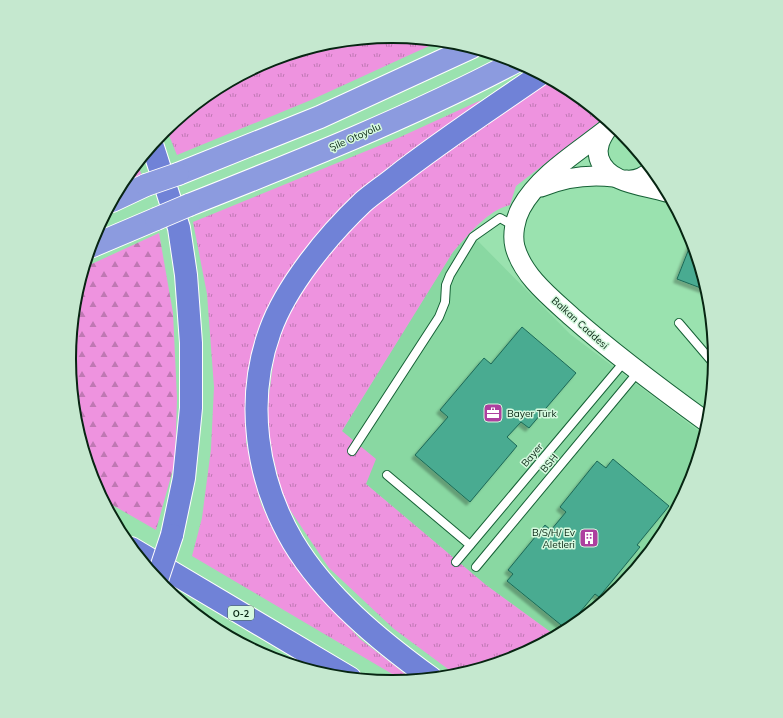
<svg xmlns="http://www.w3.org/2000/svg" width="783" height="718" font-family="Mulish,sans-serif">
	<style>
		.built { fill: #89d8a2 }
		.grass { fill: url(#grass-tufts) }
		.forest { fill: url(#forest-firs) }
		.building { fill: #49ab91; stroke: #1b6957; filter: url(#shadow) }
		.lines { fill: none; stroke-linecap: round; stroke-linejoin: round }
		.service-casing { stroke: #166136; stroke-width: 10 }
		.tertiary-casing { stroke: #166136; stroke-width: 21 }
		.trunk-casing { stroke: #fff; stroke-width: 24 }
		.motorway-casing { stroke: #fff; stroke-width: 24 }
		.service { stroke: #fff; stroke-width: 8 }
		.tertiary { stroke: #fff; stroke-width: 19 }
		.trunk { stroke: #8c9bdf; stroke-width: 22 }
		.motorway { stroke: #7082d7; stroke-width: 22 }
		.trunk-bridge-casing { stroke: #fff; stroke-width: 24; stroke-linecap: butt }
		.motorway-bridge-casing { stroke: #fff; stroke-width: 24; stroke-linecap: butt }
		.trunk-bridge { stroke: #8c9bdf; stroke-width: 22 }
		.motorway-bridge { stroke: #7082d7; stroke-width: 22 }
		.labels { text-anchor: middle; dominant-baseline: central; stroke-width: 3; stroke-linejoin: round; paint-order: stroke }
		.shield { fill: #d6f9df; stroke: #456550; stroke-width: 1 }
		.shield-label { font-size: 9px; font-weight: bold; fill: #072512 }
		.street-label { font-size: 10px; fill: #072512; stroke: #d6f9df }
		.poi-label { font-size: 10px; fill: #072512; stroke: #d6f9df; text-anchor: start }
		.rim { fill: none; stroke: #072512; stroke-width: 2 }
	</style>
	<defs>
		<pattern id="grass-tufts" width="24" height="20" patternUnits="userSpaceOnUse"><rect width="24" height="20" fill="#ee93df"/><path d="M3 7l-1-3M5 7V3M7 7l1-3M15 17l-1-3M17 17v-4M19 17l1-3" fill="none" stroke="#bf78b3"/></pattern>
		<pattern id="forest-firs" width="22" height="20" patternUnits="userSpaceOnUse"><rect width="22" height="20" fill="#ee93df"/><path d="M5 1l3.5 6h-7zM16 11l3.5 6h-7z" fill="#bf78b3"/></pattern>
		<filter id="shadow"><feDropShadow dx="-3.5" dy="3.5" stdDeviation="1" flood-color="#0004"/></filter>
	</defs>
	<rect width="100%" height="100%" fill="#9ae2af"/>
	<polygon class="built" points="470,233 570,334 704,435 690,483 660,539 620,588 571,628 556,636 486,585 366,484 342,431 442,269 453,252"/>
	<g class="grass">
		<polygon points="392,36 440,41 311,100 177,155 166,128 212,90 268,61 329,42"/>
		<path d="M549,79L571,91L604,118L516,186L510,205C488,210 468,235 453,252L342,431L376,459L366,484L486,585L556,636L515,657L456,675L394,629L329,568L284,501L265,425L277,335L316,266L365,210Z"/>
		<polygon points="479,101 482,103 348,204 257,336 246,386 246,442 261,504 279,541 306,580 360,639 413,680 404,681 192,556 202,518 211,449 214,387 207,294 193,222 398,138"/>
	</g>
	<g class="forest">
		<polygon points="137,162 142,176 121,184"/>
		<polygon points="159,233 173,313 177,398 175,462 156,530 102,499 93,482 75,422 69,359 75,296 83,268"/>
	</g>
	<g class="building">
		<polygon points="692,241 706,290 677,279"/>
		<polygon points="522,327 576,373 529,428 521,422 507,437 517,446 470,502 415,455 448,417 440,410 484,358 491,364"/>
		<polygon points="613,459 669,506 637,545 640,547 599,597 595,594 566,629 507,581 513,574 508,570 545,525 551,530 566,512 560,507 597,461 606,468"/>
		<polygon points="663,533 620,588 606,597 647,547 650,549"/>
	</g>
	<g class="lines">
		<g class="service-casing">
			<g id="service">
				<polyline points="679,323 714,364"/>
				<polyline points="352,451 439,317 445,302 446,285 450,275 473,237 500,218 514,226"/>
				<polyline points="387,475 470,545"/>
				<polyline points="456,562 624,362"/>
				<polyline points="476,567 638,372"/>
			</g>
		</g>
		<g class="tertiary-casing">
			<g id="tertiary">
				<path d="M607,129C578,152 539,175 521,208C515,219 512,235 515,247C523,276 550,297 572,317C615,355 661,389 708,423"/>
				<path d="M607,129C601,138 596,147 599,158C607,184 644,185 666,192"/>
				<path d="M626,180C637,181 645,177 652,170"/>
				<path d="M541,187C565,177 589,174 614,177"/>
			</g>
		</g>
		<g class="trunk-casing">
			<g id="trunk">
				<polyline points="178,174 320,117 472,47"/>
				<polyline points="112,201 146,185"/>
				<path d="M189,205C300,161 411,117 517,61"/>
				<polyline points="90,247 156,219"/>
			</g>
		</g>
		<g class="motorway-casing">
			<g id="motorway">
				<polyline points="152,144 179,228 186,275 191,343 191,408 184,478 172,535"/>
				<polyline points="131,548 350,678"/>
				<path d="M431,678C380,641 326,597 293,542C256,479 245,400 270,331C286,286 328,235 363,202C372,194 384,186 394,178C441,141 492,108 541,74"/>
			</g>
		</g>
		<use href="#service" class="service"/>
		<use href="#tertiary" class="tertiary"/>
		<use href="#trunk" class="trunk"/>
		<use href="#motorway" class="motorway"/>
		<g class="trunk-bridge-casing">
			<g id="trunk-bridge">
				<polyline points="146,185 178,174"/>
				<polyline points="156,219 189,205"/>
			</g>
		</g>
		<g class="motorway-bridge-casing">
			<polyline id="motorway-bridge" points="157,580 172,535"/>
		</g>
		<use href="#trunk-bridge" class="trunk-bridge"/>
		<use href="#motorway-bridge" class="motorway-bridge"/>
	</g>
	<defs>
		<g id="office-square" transform="scale(1)"><rect x="-9" y="-9" width="18" height="18" rx="4" fill="#ad409f" stroke="#d6f9df"/><path d="M-6-3h4V-5.5h4V-3h4V5H-6ZM-1-4.5V-3h2v-1.5ZM-6 0V1H6V0Z" fill="#fff"/></g>
		<g id="building-square" transform="scale(1)"><rect x="-9" y="-9" width="18" height="18" rx="4" fill="#ad409f" stroke="#d6f9df"/><path d="M-4-6H4V6H1V3H-1V6H-4ZM-2.5-4.3h1.7v1.8h-1.7ZM.8-4.3h1.7v1.8H.8ZM-2.5-1h1.7V.8h-1.7ZM.8-1h1.7V.8H.8Z" fill="#fff"/></g>
	</defs>
	<g fill-rule="evenodd">
		<use href="#office-square" x="493" y="413"/>
		<use href="#building-square" x="589" y="538"/>
	</g>
	<g class="labels">
		<rect class="shield" x="228" y="606" width="26" height="14" rx="3"/>
		<g class="shield-label">
			<text x="241" y="613">O-2</text>
		</g>
		<g class="street-label">
			<text transform="translate(355 137) rotate(-24)">Şile Otoyolu</text>
			<text transform="translate(580 323) rotate(42)">Balkan Caddesi</text>
			<text transform="translate(532 455) rotate(-50)">Bayer</text>
			<text transform="translate(549 463) rotate(-50)">BSH</text>
		</g>
		<g class="poi-label">
			<text x="507" y="413">Bayer Türk</text>
			<text x="575" y="532" text-anchor="end">B/S/H/ Ev<tspan x="575" dy="12">Aletleri</tspan></text>
		</g>
	</g>
	<path d="M0 0H783V718H0ZM76 359a316 316 0 1 1 632 0a316 316 0 1 1-632 0Z" fill="#c5e8cf" fill-rule="evenodd"/>
	<path class="rim" d="M76 359a316 316 0 1 1 632 0a316 316 0 1 1-632 0Z"/>
</svg>
